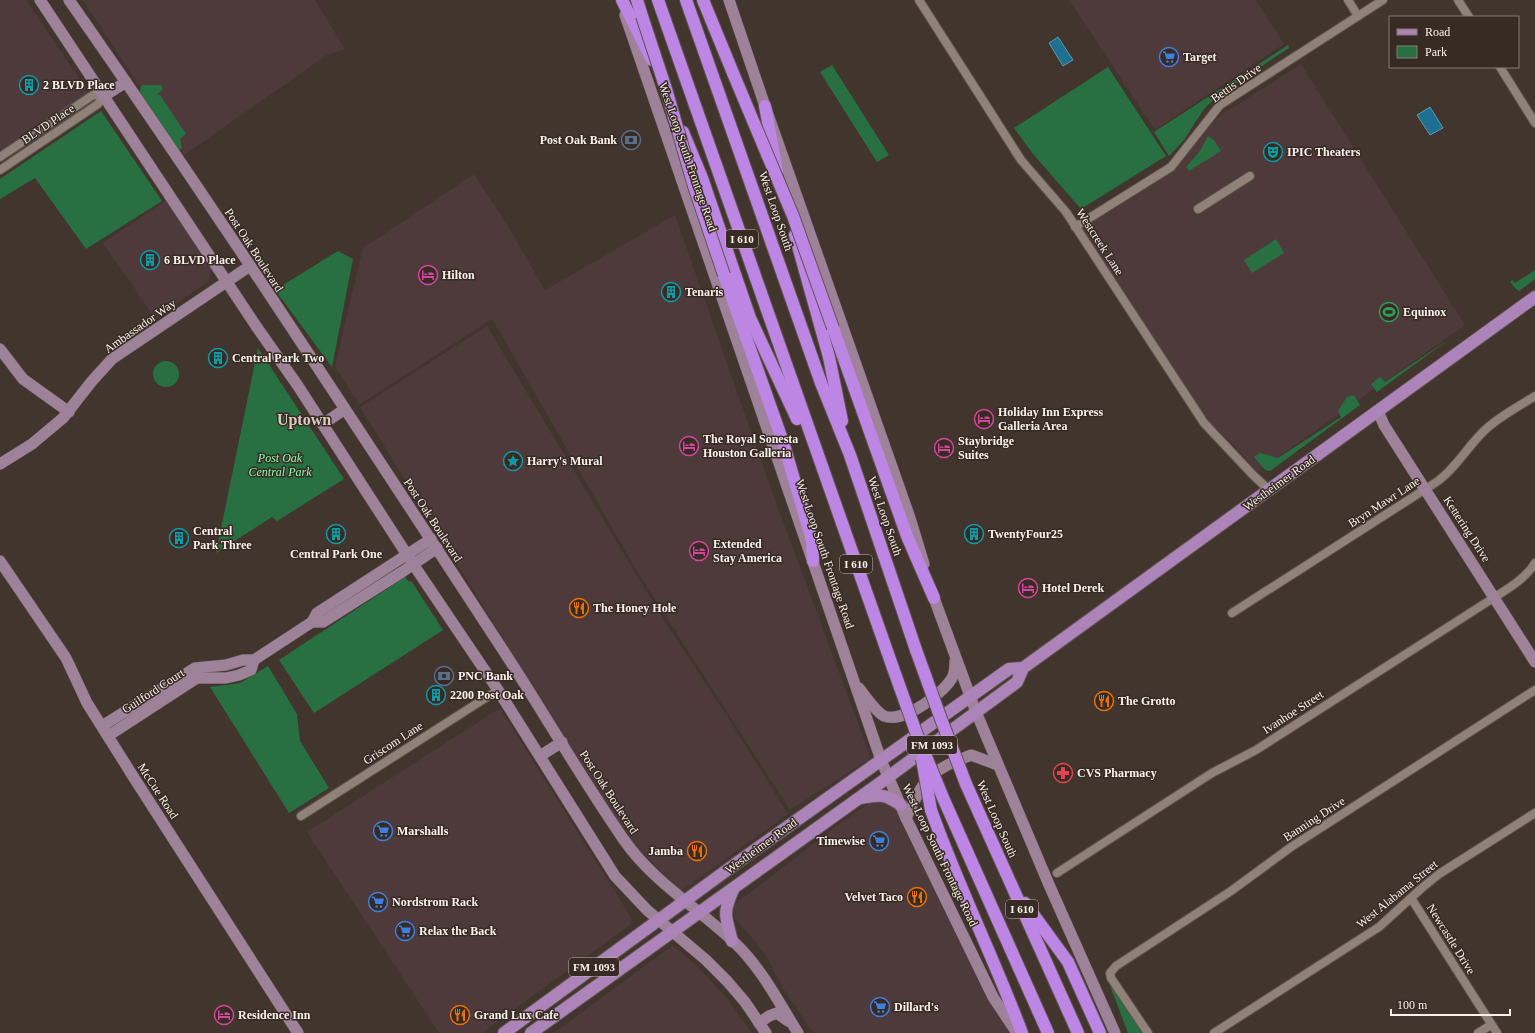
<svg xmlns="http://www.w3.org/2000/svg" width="1535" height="1033" font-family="'Times New Roman',serif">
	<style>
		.commercial { fill: #4e393b }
		.green { fill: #287042 }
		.water { fill: #1e7092; stroke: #6097ad }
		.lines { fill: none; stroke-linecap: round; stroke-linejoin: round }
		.street-casing { stroke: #5f534e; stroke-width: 10 }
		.secondary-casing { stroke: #5f534e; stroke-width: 12 }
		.primary-casing { stroke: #5f534e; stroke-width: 14 }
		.highway-casing { stroke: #5f534e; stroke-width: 14 }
		.street { stroke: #908179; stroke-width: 8 }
		.secondary { stroke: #9e8299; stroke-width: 11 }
		.primary { stroke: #ac84b9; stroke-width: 12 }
		.highway { stroke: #be86e4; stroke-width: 12 }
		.highway-bridge-casing { stroke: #5f534e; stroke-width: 14; stroke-linecap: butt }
		.highway-bridge { stroke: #be86e4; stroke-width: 12 }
		.labels { text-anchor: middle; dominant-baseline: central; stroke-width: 3; stroke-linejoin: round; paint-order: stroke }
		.shield { fill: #372b24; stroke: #c0b6b1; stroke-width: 1 }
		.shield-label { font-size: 11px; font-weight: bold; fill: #faf1ed }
		.poi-label { font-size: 12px; font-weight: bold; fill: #faf1ed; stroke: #372b24; text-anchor: start }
		.street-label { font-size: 12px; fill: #faf1ed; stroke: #372b24 }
		.park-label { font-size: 12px; font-style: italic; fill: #8cfaaf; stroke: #372b24 }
		.district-label { font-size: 16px; font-weight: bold; fill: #dacac2; stroke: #372b24 }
	</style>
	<rect width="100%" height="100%" fill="#41352e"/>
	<g class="commercial">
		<polygon points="0,0 26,0 89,93 2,152 0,149"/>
		<polygon points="83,0 315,0 345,49 327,55 184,155"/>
		<polygon points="1069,0 1256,0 1284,44 1155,130"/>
		<polygon points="1301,64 1465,325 1257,472 1235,446 1203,417 1080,226 1178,164 1204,129 1224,113"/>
		<polygon points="474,174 509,228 545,290 675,215 775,500 871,758 790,810 638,573 492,319 359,405 335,366 363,248"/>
		<polygon points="167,200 211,268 209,281 155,318 103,243"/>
		<polygon points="487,326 665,622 729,719 788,814 681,891 630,840 606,805 360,407"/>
		<polygon points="500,708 632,919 630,925 482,1033 439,1033 307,832"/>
		<polygon points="888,790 986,995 1010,1033 813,1033 784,990 765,954 749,934 735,919 734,905 835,827"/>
		<polygon points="673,945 696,965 726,997 752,1033 554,1033"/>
	</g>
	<g class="green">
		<polygon points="1288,45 1289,48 1218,95 1204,109 1184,140 1169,156 1154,132"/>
		<polygon points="832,65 889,155 877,162 820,72"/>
		<polygon points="1108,67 1166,156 1081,209 1033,154 1014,128"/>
		<polygon points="142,85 161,85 163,89 157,94 160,95 186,134 180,139 182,148 178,151 139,93"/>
		<polygon points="101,111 162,201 86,249 35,178 0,199 0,179"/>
		<polygon points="1208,136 1214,140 1221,151 1189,171 1186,167 1200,151"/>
		<polygon points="1276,239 1284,253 1252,273 1244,260"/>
		<polygon points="338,251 353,259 332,367 275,290"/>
		<polygon points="1535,270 1535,279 1519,291 1515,288 1510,282 1512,280 1515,283"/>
		<polygon points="1448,340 1377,392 1371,384 1380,377 1385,382"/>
		<polygon points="258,348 344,479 277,521 272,517 216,553"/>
		<circle cx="166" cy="374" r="13"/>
		<polygon points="1354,395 1360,405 1270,471 1265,470 1254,457 1260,453 1278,458 1341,417 1338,411 1347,397"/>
		<polygon points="405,577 408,581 412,582 443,630 314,713 279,660"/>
		<polygon points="268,666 297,714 300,741 329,788 289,813 210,687 240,683"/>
		<polygon points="1106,975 1142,1033 1128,1033"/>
	</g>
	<g class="water">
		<polygon points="1058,37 1073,60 1063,66 1049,43"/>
		<polygon points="1430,107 1443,128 1430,135 1417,115"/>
	</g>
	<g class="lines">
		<g class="street-casing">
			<g id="street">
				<polyline points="919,0 1021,160 1066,212 1204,423 1253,475 1269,490"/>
				<polyline points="1348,0 1358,16"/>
				<polyline points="1458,0 1469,17"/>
				<polyline points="1500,67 1535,123"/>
				<polyline points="0,157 93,95 104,96 98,104 0,170"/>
				<polyline points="1198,209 1250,176"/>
				<polyline points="1075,227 1171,167 1220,105 1383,0"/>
				<path d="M1232,613L1438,481C1457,467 1467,447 1484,431C1498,417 1518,407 1535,396"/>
				<polyline points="301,816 498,690"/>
				<path d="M1057,873L1212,773L1256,750L1495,597C1509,588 1526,578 1535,563"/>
				<polyline points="1411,898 1497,1033"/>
				<polyline points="1148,1033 1111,978 1110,973 1116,966 1231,891 1291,847 1535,690"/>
				<polyline points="1214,1033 1379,927 1423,887 1439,874 1535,813"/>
				<polyline points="1478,1033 1491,1025"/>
			</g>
		</g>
		<g class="secondary-casing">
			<g id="secondary">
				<polyline points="40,0 256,326 298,386 413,564 498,690 615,876 647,910 706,960 727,981 745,1002 766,1033"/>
				<path d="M69,0C218,213 359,430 501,647C543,711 581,778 624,840C654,883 700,909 736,944C762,969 779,1003 798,1033"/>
				<polyline points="729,0 765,106 910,518 924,564"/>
				<polyline points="625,15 881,760 906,818 993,997 1017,1033"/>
				<polyline points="104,96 126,82"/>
				<polyline points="0,349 23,379 69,412"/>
				<polyline points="1378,411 1384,425 1535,662"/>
				<polyline points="323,424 345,409"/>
				<polyline points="0,464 32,444 63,418 92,381 112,359 250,266"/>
				<polyline points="0,561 66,658 87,703 136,781 298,1033"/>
				<polyline points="931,590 976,712 1050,887 1115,1033"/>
				<polyline points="312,622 323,622 402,572 437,548"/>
				<path d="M859,688C865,696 876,712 884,716C903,724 946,692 953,676C955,671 955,666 955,661"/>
				<polyline points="102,726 195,668 226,665 243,660 254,660 312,622 317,613 431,539"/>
				<polyline points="108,736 197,678 226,678 239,675 251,670 254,660"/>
				<polyline points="540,756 562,742"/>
				<path d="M906,818C913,804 919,788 930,777C941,766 957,761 971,755L998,765"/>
				<polyline points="759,1023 769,1016 777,1013 788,1021"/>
			</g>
		</g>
		<g class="primary-casing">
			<g id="primary">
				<path d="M861,798C883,795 882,793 901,805"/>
				<path d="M732,941C726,917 722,914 733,890"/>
				<polyline points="504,1033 738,862 1009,669 1023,668 1535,297"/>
				<polyline points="531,1033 880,783 1017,682 1023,668"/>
			</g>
		</g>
		<g class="highway-casing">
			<g id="highway">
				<polyline points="622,0 652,60"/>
				<polyline points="637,0 642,16"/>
				<polyline points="658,0 893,668"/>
				<polyline points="686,0 821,383 850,455 916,650"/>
				<polyline points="703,0 733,73"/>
				<polyline points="765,106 777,171"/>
				<polyline points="683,132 702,178 750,318 797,419"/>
				<polyline points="795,235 829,357 842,421"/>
				<polyline points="724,275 783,442 812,540 813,561"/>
				<polyline points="833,328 907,536 934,598"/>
				<polyline points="966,784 1078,1033"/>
				<polyline points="944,800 1048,1033"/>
				<path d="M931,810C958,886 994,958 1022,1033"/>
				<polyline points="1025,903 1068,962 1100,1033"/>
			</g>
		</g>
		<use href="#street" class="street"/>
		<use href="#secondary" class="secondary"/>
		<use href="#primary" class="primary"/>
		<use href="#highway" class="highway"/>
		<g class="highway-bridge-casing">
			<g id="highway-bridge">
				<polyline points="642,16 666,89 694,186 724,275"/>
				<polyline points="733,73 793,216 833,328"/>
				<polyline points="916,650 941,719 966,784"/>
				<polyline points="893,668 917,735 944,800"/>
				<polyline points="922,759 931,810"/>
			</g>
		</g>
		<use href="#highway-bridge" class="highway-bridge"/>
	</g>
	<defs>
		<g id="supermarket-ring" transform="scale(1)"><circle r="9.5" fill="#372b24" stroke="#3f7fe0" stroke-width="1.5"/><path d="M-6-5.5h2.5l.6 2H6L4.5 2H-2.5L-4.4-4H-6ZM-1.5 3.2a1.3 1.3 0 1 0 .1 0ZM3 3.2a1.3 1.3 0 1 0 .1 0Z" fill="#3f7fe0"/></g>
		<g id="building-ring" transform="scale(1)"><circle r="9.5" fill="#372b24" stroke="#0f9aa8" stroke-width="1.5"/><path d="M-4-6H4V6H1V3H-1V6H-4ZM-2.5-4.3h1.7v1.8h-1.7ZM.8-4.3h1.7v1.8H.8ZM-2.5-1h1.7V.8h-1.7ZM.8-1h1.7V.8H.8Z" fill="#0f9aa8"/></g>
		<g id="bank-ring" transform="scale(1)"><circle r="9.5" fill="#372b24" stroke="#5c6f8a" stroke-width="1.5"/><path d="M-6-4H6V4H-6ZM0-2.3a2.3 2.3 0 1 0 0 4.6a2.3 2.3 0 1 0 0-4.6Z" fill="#5c6f8a"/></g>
		<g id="theatre-ring" transform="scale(1)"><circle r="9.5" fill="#372b24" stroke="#0f9aa8" stroke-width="1.5"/><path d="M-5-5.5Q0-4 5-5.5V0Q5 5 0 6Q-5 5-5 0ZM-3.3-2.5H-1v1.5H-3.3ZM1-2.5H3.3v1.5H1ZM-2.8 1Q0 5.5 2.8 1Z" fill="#0f9aa8"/></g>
		<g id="hotel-ring" transform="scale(1)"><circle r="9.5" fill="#372b24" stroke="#d1479c" stroke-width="1.5"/><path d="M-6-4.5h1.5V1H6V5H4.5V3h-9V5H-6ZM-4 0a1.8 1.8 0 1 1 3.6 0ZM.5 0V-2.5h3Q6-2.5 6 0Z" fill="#d1479c"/></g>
		<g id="stadium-ring" transform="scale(1)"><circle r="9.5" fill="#372b24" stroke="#2e9e5b" stroke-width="1.5"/><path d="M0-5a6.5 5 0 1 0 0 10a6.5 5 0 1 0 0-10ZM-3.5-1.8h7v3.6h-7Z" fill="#2e9e5b"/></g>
		<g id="sight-ring" transform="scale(1)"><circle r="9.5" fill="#372b24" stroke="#0f9aa8" stroke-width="1.5"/><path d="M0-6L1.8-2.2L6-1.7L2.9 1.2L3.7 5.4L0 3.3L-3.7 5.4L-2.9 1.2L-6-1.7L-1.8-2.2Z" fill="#0f9aa8"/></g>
		<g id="restaurant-ring" transform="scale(1)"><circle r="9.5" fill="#372b24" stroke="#e8710a" stroke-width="1.5"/><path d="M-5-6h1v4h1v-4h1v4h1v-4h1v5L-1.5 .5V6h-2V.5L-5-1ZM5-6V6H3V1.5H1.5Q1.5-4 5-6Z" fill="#e8710a"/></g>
		<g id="pharmacy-ring" transform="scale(1)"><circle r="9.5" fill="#372b24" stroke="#e0444e" stroke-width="1.5"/><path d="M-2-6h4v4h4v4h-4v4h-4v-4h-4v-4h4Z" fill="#e0444e"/></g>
	</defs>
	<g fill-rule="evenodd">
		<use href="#supermarket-ring" x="1169" y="57"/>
		<use href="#building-ring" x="29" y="85"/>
		<use href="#bank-ring" x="631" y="140"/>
		<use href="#theatre-ring" x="1273" y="152"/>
		<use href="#building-ring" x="150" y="260"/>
		<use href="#hotel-ring" x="428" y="275"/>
		<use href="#building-ring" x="671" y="292"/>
		<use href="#stadium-ring" x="1389" y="312"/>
		<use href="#building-ring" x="218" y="358"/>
		<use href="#hotel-ring" x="984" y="419"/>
		<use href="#hotel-ring" x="689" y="446"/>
		<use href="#hotel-ring" x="944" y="448"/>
		<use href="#sight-ring" x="513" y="461"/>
		<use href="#building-ring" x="336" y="534"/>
		<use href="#building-ring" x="974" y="534"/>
		<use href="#building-ring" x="179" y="538"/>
		<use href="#hotel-ring" x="699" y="551"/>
		<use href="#hotel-ring" x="1028" y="588"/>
		<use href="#restaurant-ring" x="579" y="608"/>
		<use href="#bank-ring" x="444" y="676"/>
		<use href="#building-ring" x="436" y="695"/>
		<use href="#restaurant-ring" x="1104" y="701"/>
		<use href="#pharmacy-ring" x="1063" y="773"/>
		<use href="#supermarket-ring" x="383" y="831"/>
		<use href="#supermarket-ring" x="879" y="841"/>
		<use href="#restaurant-ring" x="697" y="851"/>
		<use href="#restaurant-ring" x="917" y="897"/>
		<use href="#supermarket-ring" x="378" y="902"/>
		<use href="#supermarket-ring" x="405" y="931"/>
		<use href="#supermarket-ring" x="880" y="1007"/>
		<use href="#hotel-ring" x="224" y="1015"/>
		<use href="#restaurant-ring" x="460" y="1015"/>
	</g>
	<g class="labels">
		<g class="shield">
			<rect x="726" y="230" width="32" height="18" rx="3"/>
			<rect x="840" y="555" width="32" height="18" rx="3"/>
			<rect x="907" y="736" width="50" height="18" rx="3"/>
			<rect x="1006" y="900" width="32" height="18" rx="3"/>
			<rect x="569" y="958" width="50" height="18" rx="3"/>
		</g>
		<g class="shield-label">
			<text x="742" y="239">I 610</text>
			<text x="856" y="564">I 610</text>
			<text x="932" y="745">FM 1093</text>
			<text x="1022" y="909">I 610</text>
			<text x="594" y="967">FM 1093</text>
		</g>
		<g class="poi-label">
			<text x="1183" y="57">Target</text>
			<text x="43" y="85">2 BLVD Place</text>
			<text x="617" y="140" text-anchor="end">Post Oak Bank</text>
			<text x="1287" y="152">IPIC Theaters</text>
			<text x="164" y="260">6 BLVD Place</text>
			<text x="442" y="275">Hilton</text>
			<text x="685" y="292">Tenaris</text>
			<text x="1403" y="312">Equinox</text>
			<text x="232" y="358">Central Park Two</text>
			<text x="998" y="412">Holiday Inn Express<tspan x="998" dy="14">Galleria Area</tspan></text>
			<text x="703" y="439">The Royal Sonesta<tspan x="703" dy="14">Houston Galleria</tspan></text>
			<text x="958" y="441">Staybridge<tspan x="958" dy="14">Suites</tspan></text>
			<text x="527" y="461">Harry's Mural</text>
			<text x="193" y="531">Central<tspan x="193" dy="14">Park Three</tspan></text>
			<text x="988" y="534">TwentyFour25</text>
			<text x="713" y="544">Extended<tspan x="713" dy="14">Stay America</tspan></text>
			<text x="336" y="554" text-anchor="middle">Central Park One</text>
			<text x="1042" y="588">Hotel Derek</text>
			<text x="593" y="608">The Honey Hole</text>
			<text x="458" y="676">PNC Bank</text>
			<text x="450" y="695">2200 Post Oak</text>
			<text x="1118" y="701">The Grotto</text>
			<text x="1077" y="773">CVS Pharmacy</text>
			<text x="397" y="831">Marshalls</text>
			<text x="865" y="841" text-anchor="end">Timewise</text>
			<text x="683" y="851" text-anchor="end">Jamba</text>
			<text x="903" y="897" text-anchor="end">Velvet Taco</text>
			<text x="392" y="902">Nordstrom Rack</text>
			<text x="419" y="931">Relax the Back</text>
			<text x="894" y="1007">Dillard's</text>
			<text x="238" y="1015">Residence Inn</text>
			<text x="474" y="1015">Grand Lux Cafe</text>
		</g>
		<g class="street-label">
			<text transform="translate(1236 83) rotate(-35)">Bettis Drive</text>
			<text transform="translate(48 124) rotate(-34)">BLVD Place</text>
			<text transform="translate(688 157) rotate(71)">West Loop South Frontage Road</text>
			<text transform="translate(776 211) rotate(71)">West Loop South</text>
			<text transform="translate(1100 242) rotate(57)">Westcreek Lane</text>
			<text transform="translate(254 250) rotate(57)">Post Oak Boulevard</text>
			<text transform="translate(140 326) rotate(-35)">Ambassador Way</text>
			<text transform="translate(1279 483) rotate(-36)">Westheimer Road</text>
			<text transform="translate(1384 502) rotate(-33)">Bryn Mawr Lane</text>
			<text transform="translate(885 516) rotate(71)">West Loop South</text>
			<text transform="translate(433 520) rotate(57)">Post Oak Boulevard</text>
			<text transform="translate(1467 529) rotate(57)">Kettering Drive</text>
			<text transform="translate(825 554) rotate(71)">West Loop South Frontage Road</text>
			<text transform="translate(153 691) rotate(-33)">Guilford Court</text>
			<text transform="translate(1293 712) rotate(-33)">Ivanhoe Street</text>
			<text transform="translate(393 743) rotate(-33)">Griscom Lane</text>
			<text transform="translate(158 791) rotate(57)">McCue Road</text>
			<text transform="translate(609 792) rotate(57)">Post Oak Boulevard</text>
			<text transform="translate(997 819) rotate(66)">West Loop South</text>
			<text transform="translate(1314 819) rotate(-33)">Banning Drive</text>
			<text transform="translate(761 846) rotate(-36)">Westheimer Road</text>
			<text transform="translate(940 855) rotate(64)">West Loop South Frontage Road</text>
			<text transform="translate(1397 894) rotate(-39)">West Alabama Street</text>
			<text transform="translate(1451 939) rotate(58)">Newcastle Drive</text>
		</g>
		<g class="park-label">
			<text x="280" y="458">Post Oak<tspan x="280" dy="14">Central Park</tspan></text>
		</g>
		<g class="district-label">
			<text x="304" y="419">Uptown</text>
		</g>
	</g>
	<rect x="1389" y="16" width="130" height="52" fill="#372b24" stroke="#857a74"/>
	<rect x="1397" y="29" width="20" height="6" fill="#ac84b9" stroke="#857a74"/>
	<text x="1425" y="36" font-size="12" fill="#faf1ed">Road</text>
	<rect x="1397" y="46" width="20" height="12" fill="#287042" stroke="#857a74"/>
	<text x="1425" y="56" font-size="12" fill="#faf1ed">Park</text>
	<path d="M1391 1009v6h119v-6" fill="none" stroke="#faf1ed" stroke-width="2"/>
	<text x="1397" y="1009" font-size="12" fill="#faf1ed" stroke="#372b24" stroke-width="3" paint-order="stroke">100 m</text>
</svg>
